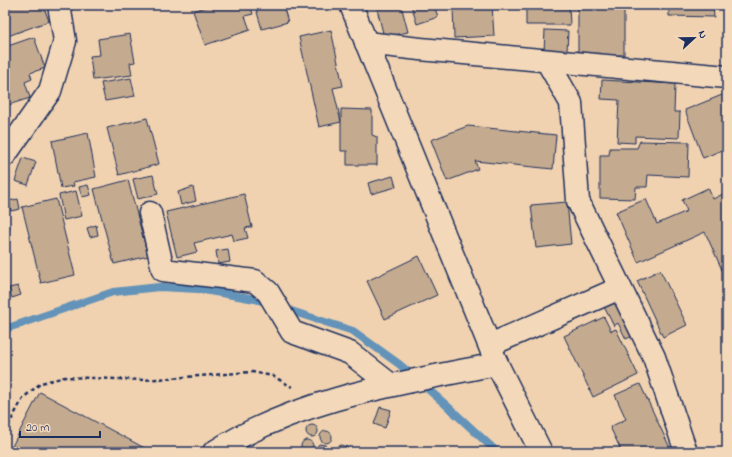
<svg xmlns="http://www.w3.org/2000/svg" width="732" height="457" font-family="'Indie Flower',sans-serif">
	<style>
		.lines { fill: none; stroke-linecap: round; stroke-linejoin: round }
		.stream { stroke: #6493b9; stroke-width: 8 }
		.building { fill: #c4aa8f; stroke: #1b2f5e }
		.minor-casing { stroke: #1b2f5e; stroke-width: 25 }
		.path { stroke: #1b2f5e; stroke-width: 2.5; stroke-dasharray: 4 3; stroke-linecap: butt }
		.minor { stroke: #f4d8ba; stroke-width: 22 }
	</style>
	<rect width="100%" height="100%" fill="#f1d2b0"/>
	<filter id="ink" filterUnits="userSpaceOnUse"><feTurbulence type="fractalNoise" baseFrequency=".025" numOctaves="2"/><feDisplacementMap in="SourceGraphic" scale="8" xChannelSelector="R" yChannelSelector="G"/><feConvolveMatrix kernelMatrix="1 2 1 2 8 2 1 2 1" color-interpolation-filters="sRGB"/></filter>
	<g filter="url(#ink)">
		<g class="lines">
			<g class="stream">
				<polyline points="282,308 353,331 399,364 445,404 497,452"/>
				<polyline points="5,329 113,292 159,287 198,289 255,299 271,304"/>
			</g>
		</g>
		<g class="building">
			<polygon points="5,5 43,5 49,21 5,37"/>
			<polygon points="212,5 250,5 253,14 245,16 250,30 205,45 193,11"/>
			<polygon points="267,5 283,5 288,22 262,29 256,9 268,6"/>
			<polygon points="376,5 401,5 408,32 384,37"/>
			<polygon points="411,5 434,5 438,17 417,24"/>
			<polygon points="442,5 492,5 494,36 454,38 453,6 442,7"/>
			<polygon points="526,5 569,5 570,25 526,25"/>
			<polygon points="578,5 624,5 624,55 578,56"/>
			<polygon points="669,5 713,5 714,17 669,16"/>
			<polygon points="331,30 343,86 333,88 341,122 319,127 299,37"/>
			<polygon points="545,30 568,31 567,52 544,52"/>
			<polygon points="130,34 135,62 130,63 132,75 93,80 90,56 100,55 98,39"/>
			<polygon points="34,37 45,68 30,73 32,79 25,82 30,98 5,106 5,47"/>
			<polygon points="131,78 135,96 105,101 101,83"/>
			<polygon points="602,80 675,84 674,112 680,112 679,138 635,136 635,143 617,142 619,100 601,99"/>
			<polygon points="727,93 727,148 703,158 685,110"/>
			<polygon points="341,109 372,110 372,135 377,137 377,165 347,165 347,151 341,151"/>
			<polygon points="147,118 159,164 119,175 107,128"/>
			<polygon points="468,126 556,135 553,169 475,161 478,169 447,181 431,140"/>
			<polygon points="88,133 96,177 73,182 74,186 61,188 52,141"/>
			<polygon points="640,141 689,142 688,177 648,175 647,187 636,187 635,199 600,198 600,155 609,155 610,148 637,148"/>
			<polygon points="23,158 36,162 28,185 15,181"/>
			<polygon points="153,175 158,194 138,199 133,179"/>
			<polygon points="393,176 396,187 371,194 368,183"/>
			<polygon points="128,180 148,256 114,264 94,189"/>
			<polygon points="88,185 91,195 82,197 79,187"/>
			<polygon points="193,187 196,201 181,205 178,192"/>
			<polygon points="708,188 713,199 725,193 727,197 727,271 723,272 705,232 638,262 616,212 646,199 657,224 687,211 682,200"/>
			<polygon points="76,191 82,216 64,220 59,195"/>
			<polygon points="244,194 252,227 245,228 248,238 234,241 232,234 194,243 197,252 177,257 166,212"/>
			<polygon points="18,199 20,209 11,211 9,201"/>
			<polygon points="56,199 75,275 41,283 22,207"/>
			<polygon points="567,202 571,244 536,248 531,205"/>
			<polygon points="5,225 10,226 5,249"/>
			<polygon points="96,225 98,235 90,237 87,228"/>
			<polygon points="228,249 230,262 218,264 216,251"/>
			<polygon points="419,256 437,295 385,319 367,281"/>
			<polygon points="660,270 687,325 663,337 637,281"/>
			<polygon points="18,286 21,295 12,298 9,288"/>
			<polygon points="619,297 637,334 626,339 618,323 614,326 603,305"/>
			<polygon points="604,317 611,331 616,329 638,375 593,397 564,336"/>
			<polygon points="640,384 670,448 661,452 622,452 610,427 626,419 615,395"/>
			<polygon points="40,392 152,452 9,452"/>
			<polygon points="380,407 391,410 385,428 374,424"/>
			<circle cx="312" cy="431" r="6"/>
			<circle cx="326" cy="437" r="6"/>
			<circle cx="307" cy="446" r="6"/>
			<polygon points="319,444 325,445 327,449 326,452 316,452 315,449 316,448"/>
			<polygon points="341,445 346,447 349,452 333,452 336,447"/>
		</g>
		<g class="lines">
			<g class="minor-casing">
				<g id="minor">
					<polyline points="351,5 497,364 541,452"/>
					<polyline points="366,43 420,49 727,77"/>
					<polyline points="547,61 571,103 578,201 654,357 686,452"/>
					<polyline points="5,155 50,91 65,41 59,5"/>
					<polyline points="150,213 163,270 255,281 268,292 292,332 350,353 391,385"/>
					<polyline points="490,345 620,288"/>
					<path d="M214,452C299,398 401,383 497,364"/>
				</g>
			</g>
			<polyline class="path" points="5,432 23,398 41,383 65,377 144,380 252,372 273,376 292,387"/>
			<use href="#minor" class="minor"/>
		</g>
	</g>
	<rect width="732" height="457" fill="none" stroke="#f4d8ba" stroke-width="20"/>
	<rect x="10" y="10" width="712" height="437" fill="none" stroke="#1b2f5e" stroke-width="1.5" filter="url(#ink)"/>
	<g transform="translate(694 38) rotate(68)" stroke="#f4d8ba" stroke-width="3" paint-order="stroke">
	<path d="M0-3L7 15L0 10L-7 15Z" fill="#1b2f5e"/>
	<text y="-6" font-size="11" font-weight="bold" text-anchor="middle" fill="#1b2f5e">N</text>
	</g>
	<path d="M20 431v6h80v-6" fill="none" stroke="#1b2f5e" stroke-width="2"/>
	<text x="26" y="431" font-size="12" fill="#1b2f5e" stroke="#f4d8ba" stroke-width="3" paint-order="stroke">20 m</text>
</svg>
